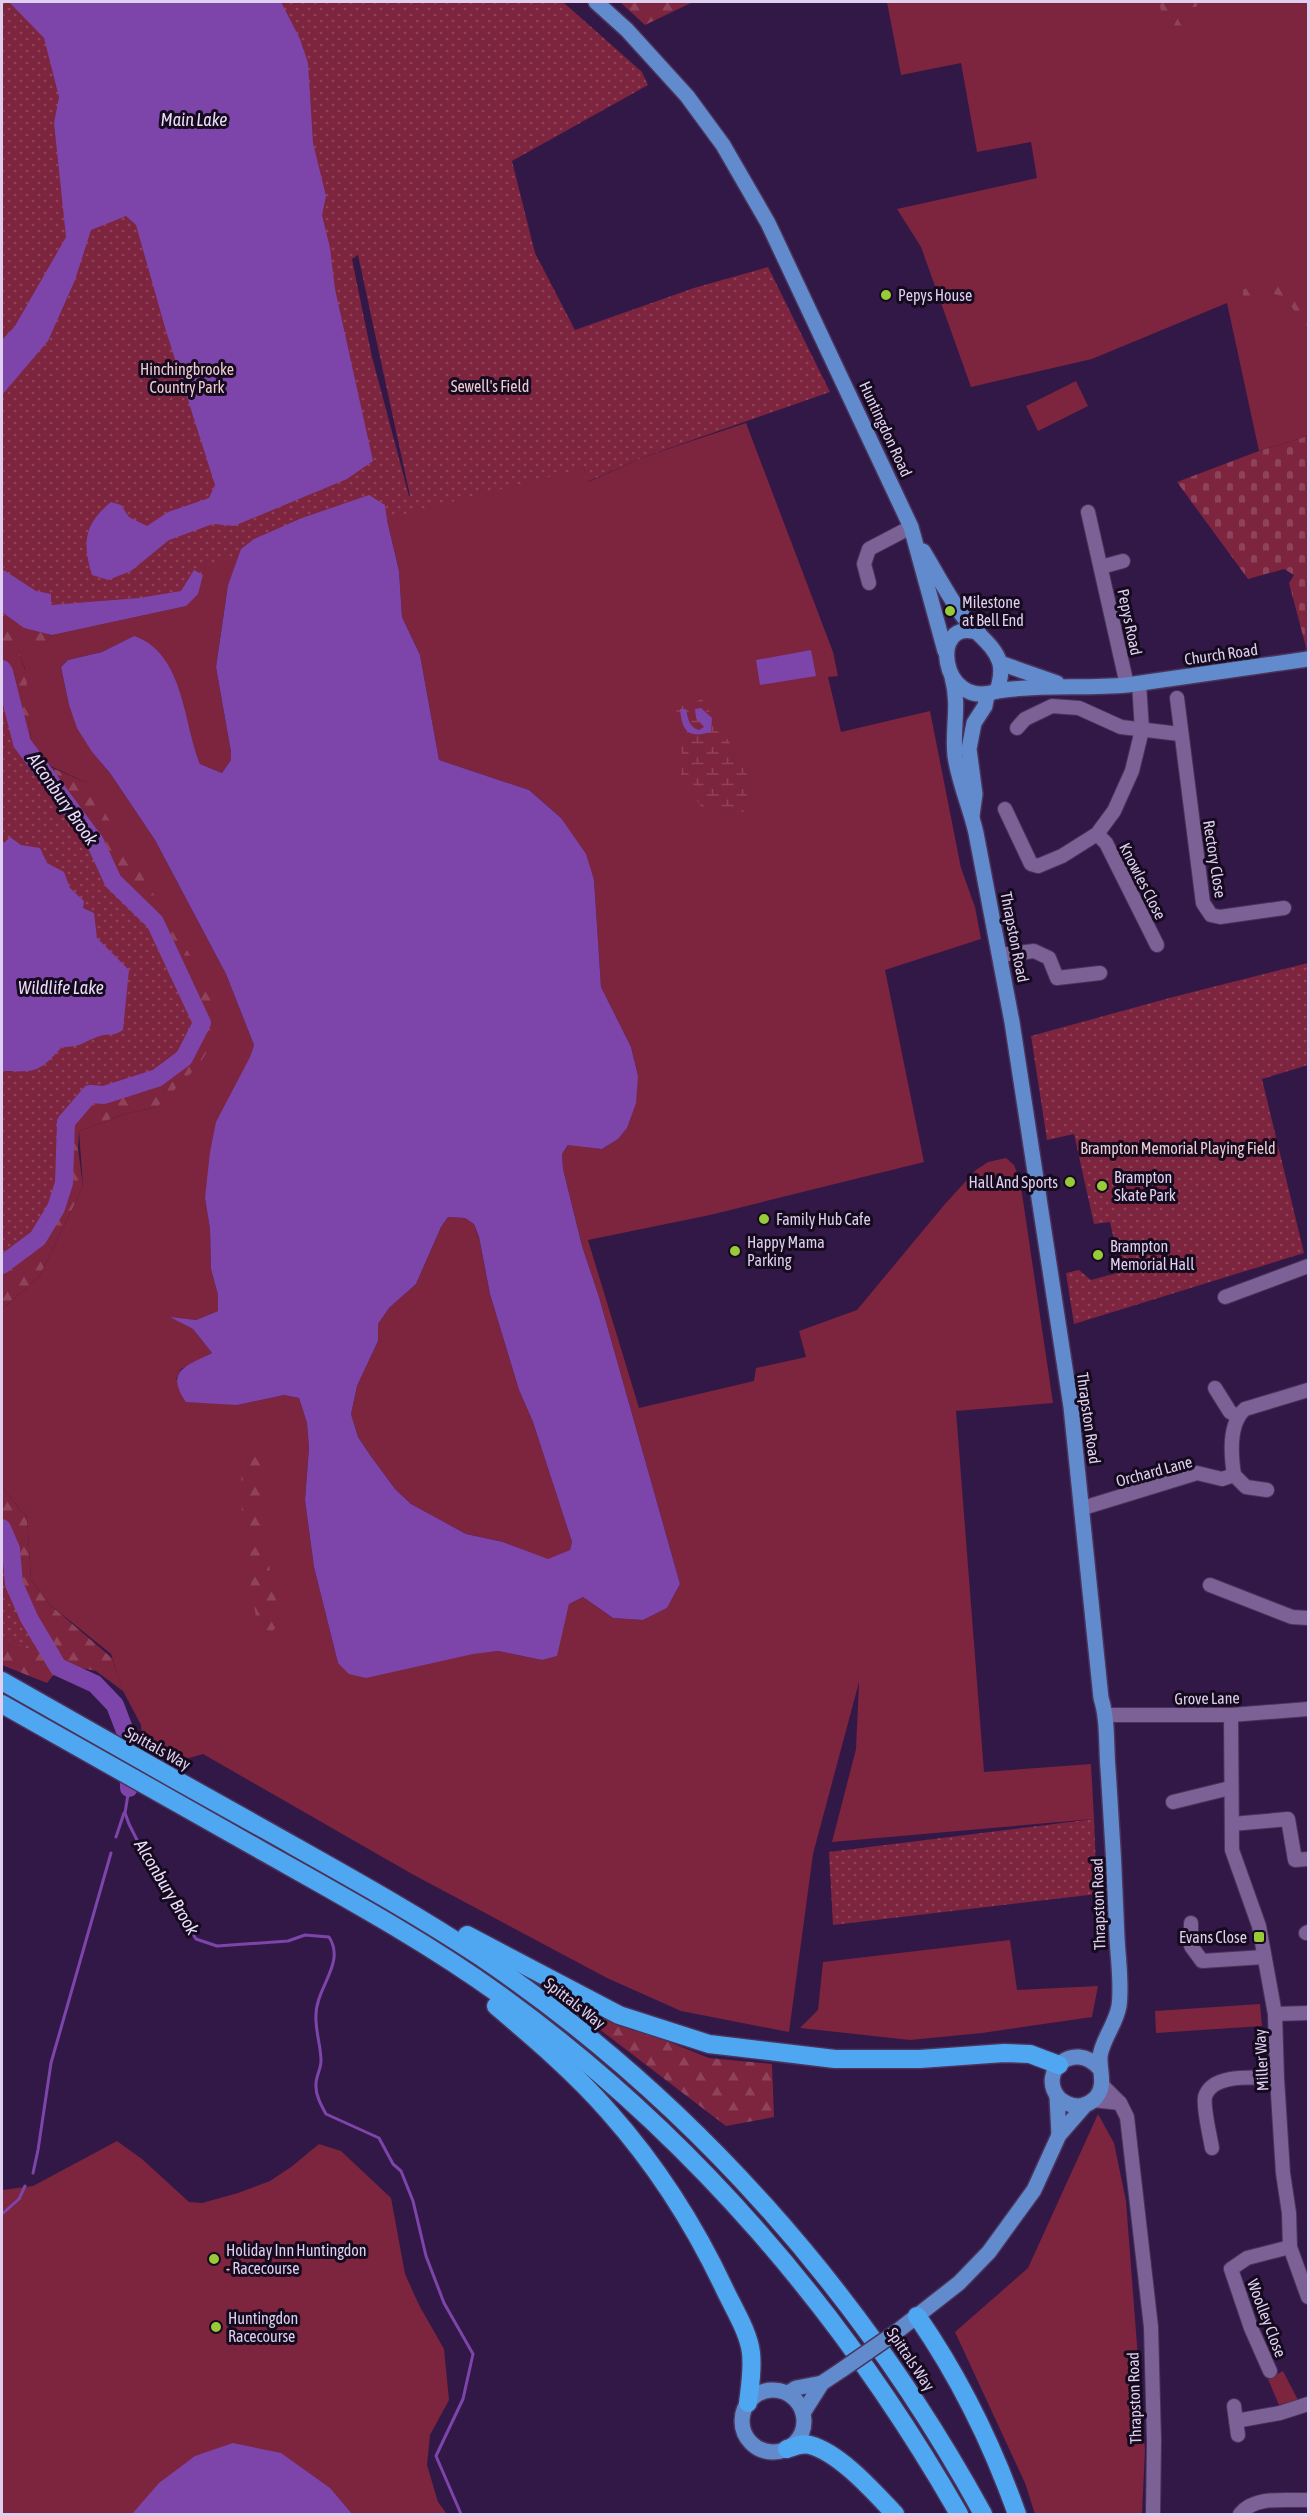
<svg xmlns="http://www.w3.org/2000/svg" width="1310" height="2516" font-family="'Asap Condensed',sans-serif">
	<style>
		.grass { fill: #7d243e; fill-rule: evenodd }
		.forest { fill: url(#forest-firs) }
		.wetland { fill: url(#wetland-marsh) }
		.cemetery { fill: url(#cemetery-stones) }
		.park { fill: url(#park-dots); fill-rule: evenodd }
		.water { fill: #7d45aa; fill-rule: evenodd }
		.lines { fill: none; stroke-linecap: round; stroke-linejoin: round }
		.stream { stroke: #7d45aa; stroke-width: 3 }
		.river { stroke: #7d45aa; stroke-width: 18 }
		.minor-casing { stroke: #49335b; stroke-width: 16 }
		.major-casing { stroke: #49335b; stroke-width: 18 }
		.highway-casing { stroke: #49335b; stroke-width: 21 }
		.minor { stroke: #7c6196; stroke-width: 14 }
		.major { stroke: #618bcd; stroke-width: 15 }
		.highway { stroke: #4fa7f2; stroke-width: 18 }
		.major-bridge-casing { stroke: #49335b; stroke-width: 18; stroke-linecap: butt }
		.major-bridge { stroke: #618bcd; stroke-width: 15 }
		.poi-dot { fill: #98cb37; stroke: #150a1e; stroke-width: 2 }
		.labels { text-anchor: middle; dominant-baseline: central; stroke-width: 6; stroke-linejoin: round; paint-order: stroke }
		.poi-label { font-size: 16px; fill: #ded0ee; stroke: #150a1e; text-anchor: start }
		.park-label { font-size: 16px; fill: #eccbd0; stroke: #150a1e }
		.street-label { font-size: 16px; fill: #ded0ee; stroke: #150a1e }
		.water-label { font-size: 18px; font-style: italic; fill: #ebdef9; stroke: #150a1e }
	</style>
	<defs>
		<pattern id="forest-firs" width="22" height="20" patternUnits="userSpaceOnUse" patternTransform="scale(1.5)"><rect width="22" height="20" fill="#7d243e"/><path d="M5 1l3.5 6h-7zM16 11l3.5 6h-7z" fill="#8f435a"/></pattern>
		<pattern id="wetland-marsh" width="20" height="14" patternUnits="userSpaceOnUse" patternTransform="scale(1.5)"><rect width="20" height="14" fill="#7d243e"/><path d="M1 5h8M5 5V1M11 12h8M15 12V8" fill="none" stroke="#8f435a"/></pattern>
		<pattern id="cemetery-stones" width="16" height="16" patternUnits="userSpaceOnUse" patternTransform="scale(1.5)"><rect width="16" height="16" fill="#7d243e"/><path d="M2 7V4a2 2 0 0 1 4 0v3zM10 15v-3a2 2 0 0 1 4 0v3z" fill="#8f435a"/></pattern>
		<pattern id="park-dots" width="8" height="8" patternUnits="userSpaceOnUse" patternTransform="scale(1.5)"><rect width="8" height="8" fill="#7d243e"/><path d="M2 2h.1M6 6h.1" fill="none" stroke="#8f435a" stroke-width="1.8" stroke-linecap="round"/></pattern>
	</defs>
	<rect width="100%" height="100%" fill="#321847"/>
	<g class="grass">
		<polygon points="887,2 1308,2 1308,436 1259,451 1227,303 1092,359 971,387 921,247 897,209 1037,178 1031,142 977,152 961,63 901,75"/>
		<polygon points="1076,381 1088,406 1038,431 1026,406"/>
		<path d="M746,423L833,652L838,676L828,677L841,732L930,711L961,868L975,907L981,939L885,970L924,1162L710,1215L588,1240L639,1408L754,1381L756,1368L806,1357L799,1331L857,1310L945,1204L976,1170L988,1162L1006,1158L1014,1165L1020,1180L1053,1403L956,1411L984,1772L1091,1764L1094,1819L832,1842L856,1749L859,1682L813,1854L789,2032L681,2011L607,1978L412,1874L203,1754L172,1763L143,1746L141,1725L122,1689L111,1654L49,1604L31,1580L27,1518L2,1487V1309L39,1277L83,1187L79,1131L124,1114L157,1107L87,783L46,764L31,742L25,669L13,634L36,657L52,635L186,606C199,592 205,581 199,563L391,502L584,468L588,482L644,457ZM385,505L387,520L399,571L402,617L420,655L439,760L529,790L561,818L594,880L601,987L631,1047L638,1076L627,1128L618,1139L602,1149L569,1144L562,1154L563,1169L582,1246L599,1297L680,1584L667,1608L643,1620L613,1618L583,1597L569,1604L556,1656L542,1660L498,1651L338,1663L314,1567L305,1500L309,1448L307,1423L299,1398L284,1395L237,1405L176,1379L181,1369L212,1353L193,1329L173,1318L196,1320L218,1311V1295L211,1269L210,1229L205,1198L254,1045L226,974L155,840L110,773L92,752L69,705L61,667L68,660L102,652L134,636L200,764L222,773L231,760V752L216,667L228,585L239,556Z"/>
		<polygon points="448,1217 465,1218 474,1224 479,1238 490,1294 519,1390 533,1422 572,1542 570,1550 548,1560 503,1542 466,1534 411,1504 395,1489 370,1455 358,1437 351,1414 357,1386 378,1341 378,1324 389,1308 416,1284 441,1227"/>
		<polygon points="1010,1940 1017,1990 1098,1986 1092,2017 982,2033 910,2040 800,2028 818,2010 823,1962"/>
		<polygon points="1260,2004 1262,2026 1156,2033 1155,2011"/>
		<polygon points="1098,2114 1114,2143 1126,2201 1145,2450 1142,2514 1035,2514 1025,2483 955,2332 1028,2268"/>
		<polygon points="117,2141 142,2159 189,2202 202,2203 238,2193 270,2181 291,2167 319,2144 341,2151 391,2198 405,2274 419,2305 444,2349 449,2400 430,2435 427,2465 438,2502 447,2514 2,2514 2,2190 33,2186"/>
		<polygon points="1283,2371 1298,2400 1279,2405 1268,2379"/>
	</g>
	<g class="forest">
		<polygon points="620,2 657,3 693,2 645,25"/>
		<polygon points="1159,2 1199,2 1196,7 1184,7 1176,11 1179,22 1184,29 1178,39 1168,40"/>
		<path d="M1266,282C1275,283 1282,290 1290,288C1310,308 1309,329 1308,356C1303,336 1295,283 1263,296C1258,299 1253,304 1249,308L1243,306V290L1251,285Z"/>
		<polygon points="2,612 24,628 52,635 36,658 14,635 26,673 31,742 48,766 87,783 206,982 220,1030 199,1065 157,1107 124,1114 79,1131 78,1148 83,1187 39,1277 2,1309"/>
		<polygon points="254,1447 263,1460 262,1530 280,1620 273,1631 258,1629 242,1532 241,1452"/>
		<polygon points="2,1487 27,1518 31,1580 49,1604 112,1658 123,1691 96,1671 62,1664 47,1683 2,1665"/>
		<polygon points="589,2010 709,2058 772,2064 774,2117 726,2126 586,2019"/>
	</g>
	<path class="wetland" d="M702,699C709,712 718,722 725,735C735,750 740,766 751,780L747,795L751,810L727,816L718,809L705,812L698,803L694,785L681,775L683,760L680,743L687,739V732L671,706H684Z"/>
	<polygon class="cemetery" points="1308,436 1308,650 1307,651 1289,583 1294,575 1284,569 1248,579 1177,482 1259,451"/>
	<g class="park">
		<path d="M2,2H563L642,72L648,85L512,161L535,253L575,330L694,288L768,267L830,392L644,457L587,482L584,468L201,566C204,583 198,594 186,606L52,635L24,628L7,616L2,617ZM358,255L410,496H409L372,357L352,259Z"/>
		<path d="M2,669L4,672L22,743L95,842L113,881L155,922L202,1023C197,1033 192,1047 185,1057C168,1078 116,1097 90,1094L66,1122L64,1183L38,1238L2,1265Z"/>
		<polygon points="1308,963 1308,1065 1262,1079 1304,1253 1074,1324 1066,1273 1079,1270 1091,1280 1121,1272 1110,1222 1094,1224 1074,1134 1047,1140 1031,1036 1173,997"/>
		<polygon points="2,1528 11,1549 14,1584 29,1618 62,1664 2,1637"/>
		<polygon points="1094,1819 1097,1894 833,1925 829,1852"/>
	</g>
	<g class="water">
		<path d="M9,2H281L300,39L308,63L313,143L326,196L322,215L330,248L335,289L373,461L347,479L234,526L213,524L169,540L131,571L108,580L92,575C82,543 84,524 111,502L121,505L129,517L147,526L168,512L209,498L215,485L166,331L136,225L126,216L91,230L75,280L48,341L2,395V340L15,326L66,237L54,123L59,97L44,38Z"/>
		<path d="M369,495L385,505L387,520L399,571L402,617L420,655L439,760L529,790L561,818L586,854L594,880L601,987L631,1047L638,1076L636,1103L627,1128L618,1139L602,1149L568,1145L562,1154L563,1169L582,1246L599,1297L680,1584L667,1608L643,1620L613,1618L583,1597L569,1604L557,1656L542,1660L498,1651L473,1654L366,1678L349,1674L338,1663L314,1567L305,1500L309,1448L307,1423L299,1398L284,1395L237,1405L186,1402C164,1370 187,1366 212,1353L193,1329L170,1317L196,1320L218,1311V1295L211,1269L210,1229L205,1198L210,1152L216,1122L250,1057L254,1045L226,974L155,840L110,773L92,752L77,728L69,705L61,667L68,660L102,652L134,636C184,653 183,722 200,764L222,773L231,760V752L216,667L228,585L241,549L254,539L302,518ZM448,1217L465,1218L474,1224L479,1237L490,1294L519,1390L533,1422L572,1542L570,1550L548,1559L503,1542L466,1534L411,1504L395,1489L370,1455L358,1437L351,1414L357,1386L378,1341V1324L389,1308L416,1284L441,1227Z"/>
		<polygon points="2,569 36,591 51,594 51,605 139,598 181,591 194,570 203,575 198,594 186,606 52,635 24,628 2,612"/>
		<polygon points="811,650 816,676 760,685 756,660"/>
		<path d="M701,708L712,718L711,732C688,739 682,731 680,709H686C688,719 689,727 699,730L704,727L696,718L695,709Z"/>
		<path d="M10,837L21,845L40,848L47,863L64,872L70,888L84,901L83,908L94,913L97,938L129,970L123,1030C112,1037 110,1033 100,1036C82,1042 83,1047 62,1047C38,1073 37,1072 2,1071V845Z"/>
		<polygon points="233,2443 281,2453 330,2488 352,2514 132,2514 159,2483 195,2456"/>
	</g>
	<g class="lines">
		<g class="stream">
			<path d="M129,1788L125,1813L129,1824L145,1856L196,1939L217,1946L288,1941L305,1935L329,1937C346,1963 316,1987 316,2015C315,2030 321,2046 321,2061C321,2069 316,2076 316,2084C315,2094 321,2105 326,2114L379,2138L393,2164L401,2171L413,2201L426,2256L444,2303L473,2354L463,2399L436,2456L461,2514"/>
			<polyline points="116,1837 124,1813"/>
			<polyline points="33,2173 38,2150 51,2063 111,1853"/>
			<polyline points="2,2214 19,2199 25,2186"/>
		</g>
		<g class="river">
			<polyline points="2,669 4,672 22,743 95,842 113,881 155,922 202,1023 184,1058 157,1078 104,1095 90,1094 66,1122 64,1183 56,1208 38,1238 2,1265"/>
			<polyline points="2,1528 11,1549 14,1584 29,1618 58,1667 95,1684 115,1705 128,1739 129,1788"/>
		</g>
		<g class="minor-casing">
			<g id="minor">
				<polyline points="1088,512 1127,685"/>
				<polyline points="1101,567 1123,561"/>
				<polyline points="869,583 864,564 869,549 911,527"/>
				<polyline points="1177,698 1203,903 1211,915 1220,917 1284,908"/>
				<polyline points="1017,728 1025,719 1052,706 1079,708 1121,727 1180,734"/>
				<polyline points="1005,809 1031,864 1038,866 1062,856 1097,834 1114,811 1132,771 1142,730 1139,683"/>
				<polyline points="1097,834 1106,843 1157,945"/>
				<polyline points="1000,955 1034,951 1049,958 1057,978 1100,973"/>
				<polyline points="1225,1297 1308,1266"/>
				<polyline points="1215,1388 1230,1412 1237,1416"/>
				<polyline points="1234,1475 1246,1487 1267,1490"/>
				<path d="M1083,1508L1197,1473L1222,1479L1234,1475C1231,1455 1228,1424 1245,1409L1308,1390"/>
				<polyline points="1210,1585 1292,1617 1308,1618"/>
				<polyline points="1107,1715 1231,1715 1308,1709"/>
				<polyline points="1231,1715 1232,1850 1259,1926 1275,2014 1277,2078 1283,2173 1289,2213 1290,2247 1308,2297"/>
				<polyline points="1173,1802 1230,1788"/>
				<polyline points="1232,1824 1288,1819 1295,1860 1308,1859"/>
				<polyline points="1191,1923 1191,1946 1202,1961 1264,1957"/>
				<polyline points="1306,1933 1308,1932"/>
				<polyline points="1275,2014 1308,2013"/>
				<polyline points="1092,2100 1120,2103 1102,2085"/>
				<polyline points="1120,2103 1127,2117 1151,2327 1154,2441 1153,2514"/>
				<path d="M1212,2148C1210,2136 1203,2108 1205,2097C1212,2072 1257,2078 1277,2078"/>
				<polyline points="1270,2371 1251,2328 1231,2269 1247,2258 1290,2247"/>
				<polyline points="1234,2406 1238,2435"/>
				<polyline points="1236,2421 1280,2413 1308,2404"/>
				<path d="M1240,2514C1255,2495 1287,2501 1308,2500"/>
			</g>
		</g>
		<g class="major-casing">
			<g id="major">
				<polyline points="596,2 627,30 687,96 723,145 768,223 911,527 945,651"/>
				<path d="M923,551C937,574 949,598 965,619C976,634 994,644 1000,663C1002,673 1000,682 997,691C939,712 929,614 979,633"/>
				<polyline points="1000,663 1057,683"/>
				<path d="M952,677C960,706 952,728 955,756C959,783 970,807 976,833L1012,1022L1071,1407L1101,1698C1108,1720 1106,1745 1108,1769C1112,1825 1115,1881 1117,1937C1118,1959 1122,1984 1119,2006C1116,2024 1103,2038 1100,2056C1099,2070 1106,2084 1097,2096C1093,2102 1085,2106 1078,2106C1071,2106 1062,2102 1058,2097C1038,2071 1074,2040 1099,2068"/>
				<path d="M997,691C1040,684 1084,689 1127,685L1308,659"/>
				<polyline points="972,816 975,794 969,749 974,723 985,706 987,695"/>
				<polyline points="1057,2096 1059,2135"/>
				<polyline points="895,2333 959,2283 989,2252 1034,2190 1059,2135 1086,2104"/>
				<circle cx="773" cy="2421" r="31"/>
				<polyline points="788,2393 796,2388 822,2383"/>
				<polyline points="803,2413 822,2383 843,2369"/>
			</g>
		</g>
		<g class="highway-casing">
			<g id="highway">
				<path d="M2,1681C91,1732 181,1783 271,1833C342,1873 413,1912 481,1957C691,2099 862,2293 983,2514"/>
				<path d="M2,1704C89,1753 176,1803 264,1852C344,1897 425,1941 500,1995C690,2133 843,2311 959,2514"/>
				<polyline points="467,1935 619,2015 709,2044 835,2059 920,2059 1004,2053 1030,2054 1059,2065"/>
				<path d="M496,2006C535,2039 575,2073 609,2112C656,2165 695,2226 725,2290C734,2309 749,2333 751,2353C753,2370 750,2386 748,2403"/>
				<path d="M917,2316C960,2378 992,2444 1017,2514"/>
				<path d="M787,2449C795,2446 802,2443 810,2445C840,2453 874,2492 895,2514"/>
			</g>
		</g>
		<use href="#minor" class="minor"/>
		<use href="#major" class="major"/>
		<use href="#highway" class="highway"/>
		<g class="major-bridge-casing">
			<polyline id="major-bridge" points="843,2369 895,2333"/>
		</g>
		<use href="#major-bridge" class="major-bridge"/>
	</g>
	<g class="poi-dot">
		<circle cx="886" cy="295" r="6"/>
		<circle cx="950" cy="611" r="6"/>
		<circle cx="1070" cy="1182" r="6"/>
		<circle cx="1102" cy="1186" r="6"/>
		<circle cx="764" cy="1219" r="6"/>
		<circle cx="735" cy="1251" r="6"/>
		<circle cx="1098" cy="1255" r="6"/>
		<rect x="1253" y="1931" width="12" height="12" rx="3"/>
		<circle cx="214" cy="2259" r="6"/>
		<circle cx="216" cy="2327" r="6"/>
	</g>
	<g class="labels">
		<g class="poi-label">
			<text x="898" y="295">Pepys House</text>
			<text x="962" y="602">Milestone<tspan x="962" dy="18">at Bell End</tspan></text>
			<text x="1114" y="1177">Brampton<tspan x="1114" dy="18">Skate Park</tspan></text>
			<text x="1058" y="1182" text-anchor="end">Hall And Sports</text>
			<text x="776" y="1219">Family Hub Cafe</text>
			<text x="747" y="1242">Happy Mama<tspan x="747" dy="18">Parking</tspan></text>
			<text x="1110" y="1246">Brampton<tspan x="1110" dy="18">Memorial Hall</tspan></text>
			<text x="1247" y="1937" text-anchor="end">Evans Close</text>
			<text x="226" y="2250">Holiday Inn Huntingdon<tspan x="226" dy="18">- Racecourse</tspan></text>
			<text x="228" y="2318">Huntingdon<tspan x="228" dy="18">Racecourse</tspan></text>
		</g>
		<g class="park-label">
			<text x="187" y="369">Hinchingbrooke<tspan x="187" dy="18">Country Park</tspan></text>
			<text x="490" y="386">Sewell's Field</text>
			<text x="1178" y="1148">Brampton Memorial Playing Field</text>
		</g>
		<g class="street-label">
			<text transform="translate(886 429) rotate(65)">Huntingdon Road</text>
			<text transform="translate(1130 622) rotate(78)">Pepys Road</text>
			<text transform="translate(1221 654) rotate(-8)">Church Road</text>
			<text transform="translate(1215 859) rotate(81)">Rectory Close</text>
			<text transform="translate(1143 881) rotate(63)">Knowles Close</text>
			<text transform="translate(1015 937) rotate(79)">Thrapston Road</text>
			<text transform="translate(1089 1418) rotate(82)">Thrapston Road</text>
			<text transform="translate(1154 1471) rotate(-15)">Orchard Lane</text>
			<text transform="translate(1207 1698) rotate(-1)">Grove Lane</text>
			<text transform="translate(158 1748) rotate(29)">Spittals Way</text>
			<text transform="translate(1098 1904) rotate(-92)">Thrapston Road</text>
			<text transform="translate(575 2003) rotate(38)">Spittals Way</text>
			<text transform="translate(1261 2060) rotate(-93)">Miller Way</text>
			<text transform="translate(1267 2318) rotate(69)">Woolley Close</text>
			<text transform="translate(911 2359) rotate(56)">Spittals Way</text>
			<text transform="translate(1134 2398) rotate(-92)">Thrapston Road</text>
		</g>
		<g class="water-label">
			<text x="194" y="119">Main Lake</text>
			<text transform="translate(63 799) rotate(55)">Alconbury Brook</text>
			<text x="61" y="987">Wildlife Lake</text>
			<text transform="translate(167 1887) rotate(59)">Alconbury Brook</text>
		</g>
	</g>
	<rect width="1310" height="2516" fill="none" stroke="#ded0ee" stroke-width="6"/>
</svg>
